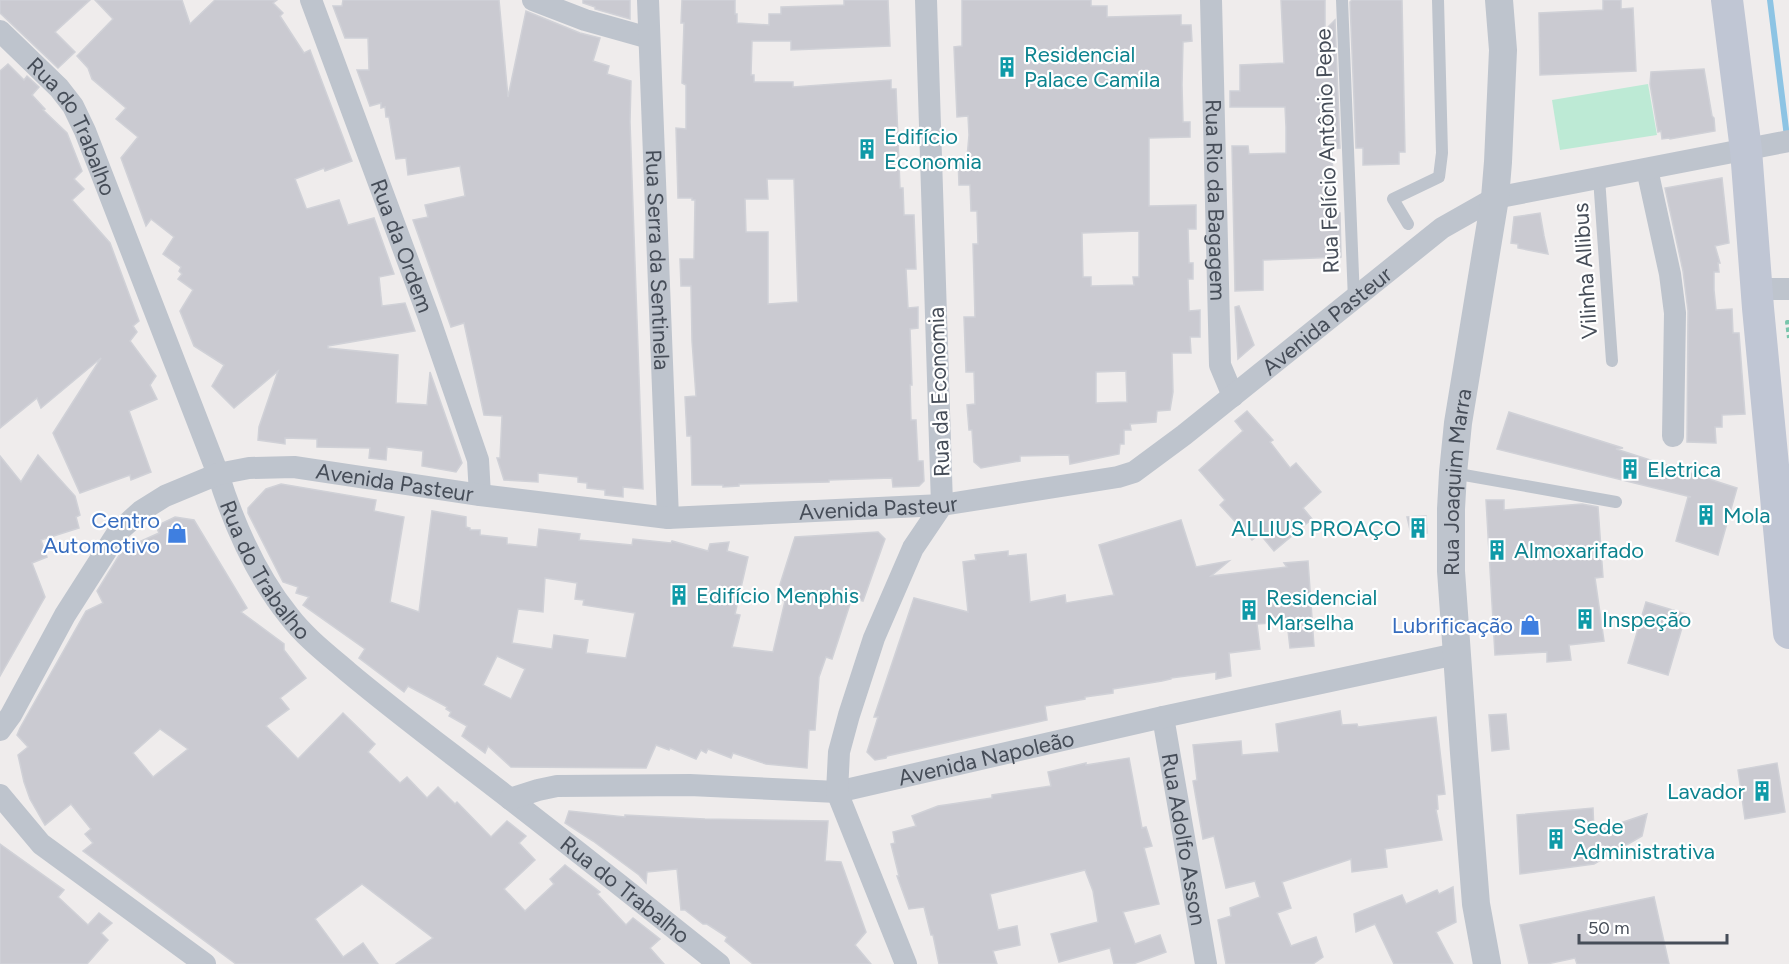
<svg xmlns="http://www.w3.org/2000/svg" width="1789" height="964" font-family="Figtree,sans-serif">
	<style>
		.green { fill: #bdead5 }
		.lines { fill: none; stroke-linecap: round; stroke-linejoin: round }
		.stream { stroke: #8dc4e4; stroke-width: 6 }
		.building { fill: #cacad1; stroke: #d0d1d7; stroke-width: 1.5; fill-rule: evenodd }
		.path { stroke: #78c5ab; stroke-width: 4; stroke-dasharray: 4.5 3; stroke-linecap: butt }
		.service { stroke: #bec4cd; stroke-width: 12 }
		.minor { stroke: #bec4cd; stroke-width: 22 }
		.tertiary { stroke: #bec4cd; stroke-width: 28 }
		.secondary { stroke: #c0c6d4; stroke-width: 32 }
		.labels { text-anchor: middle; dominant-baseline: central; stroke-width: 4.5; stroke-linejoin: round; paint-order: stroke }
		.culture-label { font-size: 22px; fill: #0d838f; stroke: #fff; text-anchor: start }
		.street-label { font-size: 22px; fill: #464d58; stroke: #fff }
		.shop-label { font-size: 22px; fill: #366cbe; stroke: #fff; text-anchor: end }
	</style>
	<rect width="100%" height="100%" fill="#efecec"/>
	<polygon class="green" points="1648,84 1657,135 1560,150 1552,100"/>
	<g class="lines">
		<polyline class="stream" points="1770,0 1787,137"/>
	</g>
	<g class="building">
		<polygon points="0,0 90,0 55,32 75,52 58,68 0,13"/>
		<polygon points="95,0 182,0 190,24 215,0 277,0 273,3 283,13 280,16 304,53 310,50 352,161 325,171 324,168 295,179 306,208 307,209 339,200 348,225 374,218 394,274 379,277 382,306 405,303 415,331 328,346 328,348 398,355 396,403 427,405 430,372 462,463 456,472 422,466 423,451 387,447 386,460 369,458 370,448 317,447 317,439 285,438 285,444 258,440 259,427 278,371 234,408 212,386 224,365 194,346 180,311 193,290 178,279 182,274 179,271 181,267 163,254 174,237 151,219 146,226 121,158 138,137 116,119 126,108 92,79 88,68 77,56 113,19"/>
		<polygon points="343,0 499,0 508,97 526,11 580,33 600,38 593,61 609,66 607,74 631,81 630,122 643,489 623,487 623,497 605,495 605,490 587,488 587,483 578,482 578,477 538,473 538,482 504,480 497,458 500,458 502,416 484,415 464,323 451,327 413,220 428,217 425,205 465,196 460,166 408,175 406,158 396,159 389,117 386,117 385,107 381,108 381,103 370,106 357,70 369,70 368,38 345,38 333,6 342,6"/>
		<polygon points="583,0 630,0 630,19 595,9 595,7 583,3"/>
		<path d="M682,0H735V14H737V23L769,25V14H781V7L844,5V0H888L890,46L791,50V41H752L751,75H754V82H793V87L891,80V89H896L900,188H903L904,215H914L916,269H906L908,308L918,307V328L910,329L912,385H910L911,420H916L918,461H923L924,481L919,486L893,487L892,478L829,480V482L739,484V486L723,487V485H692L691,436H687L685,397L696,396L692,341L691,286H681L680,259H694L695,200H692V198H678L676,128L686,129V85L682,83L684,23H681ZM767,179H794L798,302L768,304V232H746L745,199H768Z"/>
		<path d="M962,0H1091V6H1107V17L1181,15V25H1191L1192,41L1183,42L1182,85L1183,122H1190V137L1149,138V206L1196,205V229H1188L1189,263H1193V279H1188L1189,311L1200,310V337H1190L1191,353H1172L1173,392L1170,410L1157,411L1156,422L1130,424L1131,430H1124V444H1120L1119,454L1070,464L1069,455L1020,456V461L981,468L974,462L972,430H969L967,405L975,404L974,372H966L964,317H975L973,244H978L977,211H971L970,185H959L958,158H967L969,135L968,116L957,117L954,47L962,46ZM1139,231V277H1133L1134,285L1091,286V277H1083L1082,233ZM1126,371L1127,402L1096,403V372Z"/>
		<polygon points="1281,0 1325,0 1325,30 1335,20 1340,148 1332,149 1334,213 1340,213 1341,257 1263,260 1263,290 1235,291 1232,146 1248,146 1249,154 1286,153 1286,127 1285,107 1230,107 1230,91 1240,91 1240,65 1284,63"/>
		<polygon points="1352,0 1402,0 1405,152 1399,152 1399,164 1363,165 1363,148 1356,148 1350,2"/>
		<polygon points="1603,0 1621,0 1621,9 1633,8 1636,71 1540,75 1539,13 1603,10"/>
		<polygon points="8,64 24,80 27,76 39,87 32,95 45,109 43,110 67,133 82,171 74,179 84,189 72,200 110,243 139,321 133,326 137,332 130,341 156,376 150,385 157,399 129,411 151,472 131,480 130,475 80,493 53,433 101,358 41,408 37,398 0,428 0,71"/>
		<polygon points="1704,69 1712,116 1714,118 1715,131 1670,139 1669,138 1662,139 1661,131 1658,132 1650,84 1651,72"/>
		<polygon points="1722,178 1729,243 1715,246 1720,263 1718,263 1719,272 1714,272 1714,290 1716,310 1732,309 1733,333 1739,333 1745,414 1722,415 1722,427 1715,427 1716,443 1687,442 1688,311 1683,271 1665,188"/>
		<polygon points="1540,213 1544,236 1548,254 1518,248 1518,244 1511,243 1514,217"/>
		<polygon points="1239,306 1254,345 1238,359 1235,307"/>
		<polygon points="1247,411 1273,440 1270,442 1290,468 1296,463 1321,492 1303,508 1312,519 1274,551 1260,534 1252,540 1220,505 1225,500 1199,470 1243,431 1235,421"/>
		<polygon points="1509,412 1623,448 1616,449 1737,488 1718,555 1676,541 1688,497 1691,497 1497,449"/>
		<polygon points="38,455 75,496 80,515 76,517 79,528 41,540 47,557 32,563 45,597 0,676 0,456 21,482"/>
		<path d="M281,484L376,500L374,511L404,517L390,602L419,612L432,511L466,517V527L470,528V530H480V535L507,538V544L537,547L539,529L580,534L579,540L632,545L633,539L671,543L672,541L708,551L710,544L729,542L727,551L748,557L735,614L740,615L732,647L773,652L785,601L776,597L795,537L878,532L885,539L863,601L852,598L832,659L826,657L819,677L815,730H809L807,768L766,764L733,753L731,758L708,749L706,753L701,750L696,759L670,748L669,750L656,745L646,768L511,767L488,746L485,753L462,736L467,726L449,716L451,712L446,709L447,707L408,686L404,692L359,658L365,649L303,605L309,597L296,593L298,587L283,582L248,513V508L266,489ZM545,578L577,583L575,599L584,600L583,605L635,613L626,658L586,653L588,640L554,635L552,649L512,643L518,609L543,612ZM497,656L525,669L511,699L483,685Z"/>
		<polygon points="1486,500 1504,500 1504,510 1582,504 1598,507 1603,577 1595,578 1604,641 1569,645 1571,660 1547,662 1547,652 1495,655"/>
		<polygon points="1426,516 1427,533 1411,534 1407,517"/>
		<path d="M175,517L194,520L247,608L241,612L284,644V650L306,678L280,698L289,709L266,726L298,759L343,713L375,744L368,752L400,783L407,777L427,798L438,787L455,804L457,802L491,837L507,821L526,836L519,843L535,860L504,889L525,911L554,884L550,879L565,865L600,892L597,894L626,925L633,918L660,939L650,948L664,964H396L433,938L362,884L315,919L343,957L363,943L378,964H236L83,851L93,843L85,834L91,829L71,804L45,825L30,799L24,782L18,755L28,747L17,735L20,728L86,611L103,603L97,591L123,549L159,533L156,526ZM160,729L188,749L153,777L133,753Z"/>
		<polygon points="1181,520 1196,567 1229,561 1211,576 1287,567 1284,563 1308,561 1314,646 1290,648 1287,622 1257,624 1260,649 1229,653 1231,676 1216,679 1216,672 1171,678 1171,679 1162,681 1113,689 1113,693 1085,697 1085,699 1045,706 1047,720 887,756 886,758 875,760 867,752 878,717 874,717 914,598 968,612 963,562 976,560 975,555 1008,551 1008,556 1026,554 1030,602 1065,595 1066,603 1114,595 1099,545"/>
		<polygon points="1646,602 1686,614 1668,675 1628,663"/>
		<polygon points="1340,711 1342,725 1357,724 1358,727 1436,717 1445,794 1437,795 1438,809 1436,810 1442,840 1385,849 1387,867 1352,872 1351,859 1282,882 1291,908 1277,913 1291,946 1316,937 1323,957 1313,964 1226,964 1218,920 1231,916 1230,908 1260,897 1255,881 1226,888 1214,836 1203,839 1193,781 1197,780 1193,745 1241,741 1242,755 1279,752 1276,724"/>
		<polygon points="1506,714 1509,749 1492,751 1489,715"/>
		<polygon points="1129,758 1142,828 1146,827 1152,846 1144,848 1159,904 1123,912 1135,944 1160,935 1166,952 1133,964 1114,964 1110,948 1059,962 1051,934 1098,922 1093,891 1085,870 990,894 998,930 1017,926 1020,945 993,951 997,964 939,964 933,935 931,935 924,907 909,909 897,876 899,876 891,844 895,843 893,832 916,826 912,816 938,806 992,798 992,795 1051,786 1048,772 1086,763 1086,765"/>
		<polygon points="1777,763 1785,812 1745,819 1738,770"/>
		<polygon points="1593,808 1594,832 1647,814 1642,836 1594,864 1520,874 1517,815"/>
		<polygon points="569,811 625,817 625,815 705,819 828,821 825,861 841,862 866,932 855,945 871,964 753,964 725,941 727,937 707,924 703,924 685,910 681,910 677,869 647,872 646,883 639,875 593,841 565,823"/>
		<polygon points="0,844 64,890 58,897 88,925 99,913 112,923 101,933 108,940 87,964 0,964"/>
		<polygon points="1453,887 1456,922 1436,932 1453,964 1394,964 1375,924 1356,932 1354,914 1402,895 1406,904 1437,890 1439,894"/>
		<polygon points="1654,897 1669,964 1577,964 1575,958 1547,964 1529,964 1520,925"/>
	</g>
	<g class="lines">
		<polyline class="path" points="1789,322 1787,322 1789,338"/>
		<g class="service">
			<polyline points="1342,0 1354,300"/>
			<polyline points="1599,178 1612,361"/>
			<polyline points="1408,224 1393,199 1439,177 1442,153 1438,0"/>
			<polyline points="1453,473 1616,502"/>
		</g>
		<g class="minor">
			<path id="s1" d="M311,0L428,315L478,460L480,495"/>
			<polyline points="533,0 585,20 649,38"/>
			<path id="s2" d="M648,0L668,518"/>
			<path id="s3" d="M1211,0L1220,365L1233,396"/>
			<path id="s4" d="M0,31L59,88L73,106L85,131L218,474C234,525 255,574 289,616C305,637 327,654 348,672C385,703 423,732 462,762C549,828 634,896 719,964"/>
			<polyline points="1647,169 1670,274 1675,313 1673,436"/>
			<polyline points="1757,289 1789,289"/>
			<path id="s5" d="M1163,717L1206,964"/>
			<path id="s6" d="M0,730L11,715L65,615L118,532L141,511L165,496L218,474L249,468L294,467L480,495L668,518L942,505L1118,477L1134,472L1184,435L1442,228L1495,198L1789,141"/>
			<polyline points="0,795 41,844 205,964"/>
			<path id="s7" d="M510,799L538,790L557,786L690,785L837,792L1163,717L1456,654"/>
			<polyline points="906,964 837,792 839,752 849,715 874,638 913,548 942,505 926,0"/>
		</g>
		<path class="tertiary" id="s8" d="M1487,964L1476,904L1464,753L1451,571V509L1453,473L1458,423L1495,198L1498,162L1503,50L1499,0"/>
		<polyline class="secondary" points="1727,0 1746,150 1758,308 1789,633"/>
	</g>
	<defs>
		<g id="building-bare" transform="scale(1.62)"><path d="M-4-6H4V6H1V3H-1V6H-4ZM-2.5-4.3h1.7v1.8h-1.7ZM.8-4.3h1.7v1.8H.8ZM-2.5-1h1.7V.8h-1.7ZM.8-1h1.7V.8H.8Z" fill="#0f9aa8" stroke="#fff" stroke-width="2.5" paint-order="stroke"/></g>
		<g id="shop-bare" transform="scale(1.62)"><path d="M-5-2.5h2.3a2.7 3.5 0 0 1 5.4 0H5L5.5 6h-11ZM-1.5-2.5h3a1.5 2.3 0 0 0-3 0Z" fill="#3f7fe0" stroke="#fff" stroke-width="2.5" paint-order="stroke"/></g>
	</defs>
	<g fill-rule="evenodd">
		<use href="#building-bare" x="1007" y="67"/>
		<use href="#building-bare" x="867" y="149"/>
		<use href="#building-bare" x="1630" y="469"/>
		<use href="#building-bare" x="1706" y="515"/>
		<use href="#building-bare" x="1418" y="528"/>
		<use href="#shop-bare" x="177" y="533"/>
		<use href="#building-bare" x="1497" y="550"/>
		<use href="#building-bare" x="679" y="595"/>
		<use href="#building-bare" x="1249" y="610"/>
		<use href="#building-bare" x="1585" y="619"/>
		<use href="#shop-bare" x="1530" y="625"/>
		<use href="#building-bare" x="1762" y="791"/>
		<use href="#building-bare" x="1556" y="839"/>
	</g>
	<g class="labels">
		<g class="culture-label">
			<text x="1024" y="54">Residencial<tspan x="1024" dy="25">Palace Camila</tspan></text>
			<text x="884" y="136">Edifício<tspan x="884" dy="25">Economia</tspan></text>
			<text x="1647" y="469">Eletrica</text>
			<text x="1723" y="515">Mola</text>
			<text x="1401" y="528" text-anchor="end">ALLIUS PROAÇO</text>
			<text x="1514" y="550">Almoxarifado</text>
			<text x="696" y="595">Edifício Menphis</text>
			<text x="1266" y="597">Residencial<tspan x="1266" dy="25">Marselha</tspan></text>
			<text x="1602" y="619">Inspeção</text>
			<text x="1745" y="791" text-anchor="end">Lavador</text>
			<text x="1573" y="826">Sede<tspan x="1573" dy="25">Administrativa</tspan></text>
		</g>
		<g class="street-label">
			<text stroke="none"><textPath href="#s4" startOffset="122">Rua do Trabalho</textPath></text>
			<text transform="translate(1327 151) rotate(-92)">Rua Felício Antônio Pepe</text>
			<text stroke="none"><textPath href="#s3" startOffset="200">Rua Rio da Bagagem</textPath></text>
			<text stroke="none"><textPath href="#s1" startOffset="262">Rua da Ordem</textPath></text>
			<text stroke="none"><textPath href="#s2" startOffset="260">Rua Serra da Sentinela</textPath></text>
			<text transform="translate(1585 271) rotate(-94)">Vilinha Allibus</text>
			<text stroke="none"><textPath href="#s6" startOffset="1516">Avenida Pasteur</textPath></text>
			<text transform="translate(939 392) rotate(-92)">Rua da Economia</text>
			<text stroke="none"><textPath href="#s6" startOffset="526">Avenida Pasteur</textPath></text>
			<text stroke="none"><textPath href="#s8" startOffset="484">Rua Joaquim Marra</textPath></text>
			<text stroke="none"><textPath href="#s6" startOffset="1012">Avenida Pasteur</textPath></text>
			<text stroke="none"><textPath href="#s4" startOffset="608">Rua do Trabalho</textPath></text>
			<text stroke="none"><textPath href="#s7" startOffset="482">Avenida Napoleão</textPath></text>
			<text stroke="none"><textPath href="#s5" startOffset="124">Rua Adolfo Asson</textPath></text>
			<text stroke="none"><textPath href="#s4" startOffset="1094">Rua do Trabalho</textPath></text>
		</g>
		<g class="shop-label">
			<text x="160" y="520">Centro<tspan x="160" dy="25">Automotivo</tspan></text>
			<text x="1513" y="625">Lubrificação</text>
		</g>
	</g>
	<path d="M1579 934v9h148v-9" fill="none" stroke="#464d58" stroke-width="3"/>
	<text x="1588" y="934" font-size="18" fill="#464d58" stroke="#ffffff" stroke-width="4.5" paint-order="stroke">50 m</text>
</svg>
